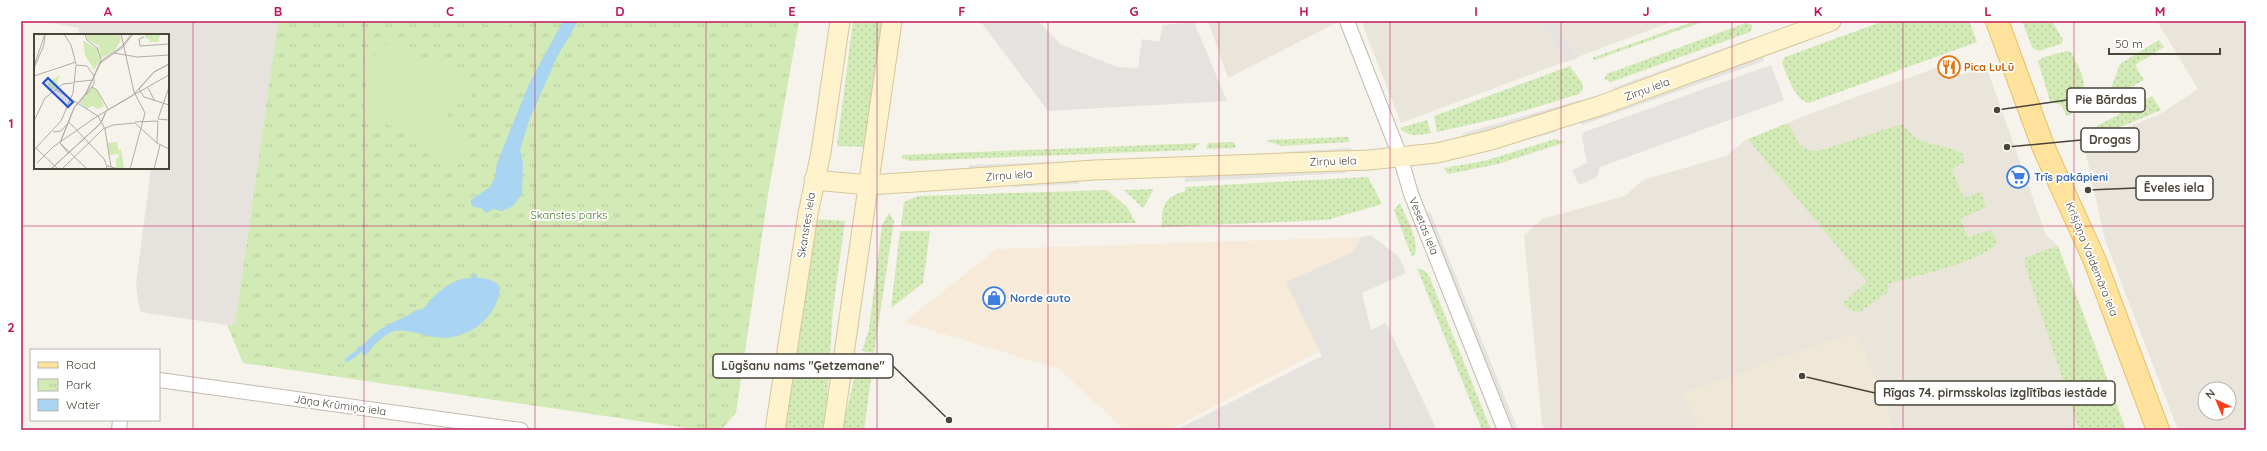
<svg xmlns="http://www.w3.org/2000/svg" width="2267" height="451" font-family="Quicksand,sans-serif">
	<style>
		.residential { fill: #eae5da; fill-rule: evenodd }
		.commercial { fill: #f7ead8 }
		.industrial { fill: #e6e2dd }
		.education { fill: #efe8d6 }
		.grass { fill: url(#grass-dots) }
		.park { fill: url(#park-tufts) }
		.garden { fill: #d2eab5 }
		.parking { fill: #e5e3e0 }
		.water { fill: #a9d4f2 }
		.lines { fill: none; stroke-linecap: round; stroke-linejoin: round }
		.stream { stroke: #a9d4f2; stroke-width: 4.5 }
		.street-casing { stroke: #c2bbae; stroke-width: 16 }
		.secondary-casing { stroke: #d6c79b; stroke-width: 21 }
		.primary-casing { stroke: #e6c16a; stroke-width: 24 }
		.street { stroke: #fff; stroke-width: 14 }
		.secondary { stroke: #fff3cd; stroke-width: 19 }
		.primary { stroke: #ffe39c; stroke-width: 22 }
		.grid { fill: none; stroke: #c2185b; stroke-width: 1; stroke-opacity: 0.55 }
		.labels { text-anchor: middle; dominant-baseline: central; stroke-width: 3.5; stroke-linejoin: round; paint-order: stroke }
		.food-label { font-size: 11px; font-weight: bold; fill: #c56008; stroke: #fff; text-anchor: start }
		.street-label { font-size: 11px; fill: #4b4439; stroke: #fff }
		.shop-label { font-size: 11px; font-weight: bold; fill: #366cbe; stroke: #fff; text-anchor: start }
		.park-label { font-size: 11px; fill: #4a7f2a; stroke: #fff }
		.inset-road { fill: none; stroke: #b2ada4; stroke-width: 1 }
		.view { fill: #1d4ed8; fill-opacity: 0.15; stroke: #1d4ed8; stroke-width: 2 }
		.inset-edge { fill: none; stroke: #4b4439; stroke-width: 2 }
		.leader { fill: none; stroke: #4b4439; stroke-width: 1.5 }
		.callout-dot { fill: #4b4439; stroke: #fff; stroke-width: 1.5 }
		.callout { fill: #fff; stroke: #4b4439; stroke-width: 1.5 }
		.callout-label { font-size: 12px; text-anchor: middle; font-weight: bold; fill: #4b4439 }
		.neatline { fill: none; stroke: #c2185b; stroke-width: 1.5 }
		.grid-label { font-size: 13px; text-anchor: middle; font-weight: bold; fill: #c2185b }
	</style>
	<defs>
		<pattern id="grass-dots" width="8" height="8" patternUnits="userSpaceOnUse"><rect width="8" height="8" fill="#d2eab5"/><path d="M2 2h.1M6 6h.1" fill="none" stroke="#b6ca9c" stroke-width="1.8" stroke-linecap="round"/></pattern>
		<pattern id="park-tufts" width="24" height="20" patternUnits="userSpaceOnUse"><rect width="24" height="20" fill="#d2eab5"/><path d="M3 7l-1-3M5 7V3M7 7l1-3M15 17l-1-3M17 17v-4M19 17l1-3" fill="none" stroke="#b6ca9c"/></pattern>
	</defs>
	<rect width="100%" height="100%" fill="#f6f3ec"/>
	<g class="residential">
		<polygon points="1208,21 1340,21 1228,78"/>
		<polygon points="1361,21 1674,21 1401,123"/>
		<path d="M2157,21H2246V430H2178L2105,240L2084,145L2160,114L2198,89ZM2205,389H2229V413H2205Z"/>
		<polygon points="1955,61 1961,75 1986,66 2046,235 2058,246 2126,430 1892,430 1887,408 1858,338 1684,393 1701,430 1546,430 1542,424 1524,235 1542,219 1625,196 1643,180 1726,156 1744,141 1812,113"/>
	</g>
	<polygon class="commercial" points="1361,237 1353,252 1287,282 1320,351 1169,430 1125,430 1059,369 904,322 997,249"/>
	<g class="industrial">
		<polygon points="42,21 278,21 235,326 140,312 136,285 151,168 168,168 168,35 78,35 79,28"/>
		<polygon points="1371,235 1399,257 1406,273 1362,293 1371,330 1386,323 1437,430 1176,430 1322,356 1286,282 1353,252 1361,237"/>
	</g>
	<polygon class="education" points="1852,334 1858,338 1887,408 1892,430 1701,430 1684,393 1845,335"/>
	<g class="grass">
		<polygon points="853,21 882,21 865,147 837,146"/>
		<polygon points="1695,21 1705,21 1595,60 1592,58"/>
		<path d="M1884,21H1969L1977,42L1809,103C1794,99 1788,76 1782,63L1785,57Z"/>
		<polygon points="2022,21 2052,21 2063,40 2061,44 2038,51 2032,47"/>
		<polygon points="1746,23 1753,25 1750,32 1611,82 1604,79 1607,74"/>
		<polygon points="2159,40 2164,47 2135,65 2144,80 2110,99 2108,96 2120,64"/>
		<path d="M2067,51L2071,52C2085,78 2092,91 2070,115L2067,116L2061,105L2050,101L2038,61L2044,57Z"/>
		<polygon points="1570,66 1582,83 1583,89 1579,94 1503,117 1437,132 1434,116"/>
		<polygon points="2152,96 2161,110 2078,145 2081,137 2090,130"/>
		<path d="M1427,120L1431,133C1418,135 1409,138 1400,128Z"/>
		<path d="M1788,123C1797,139 1797,150 1818,151L1902,124C1906,128 1911,135 1916,138C1930,146 1947,145 1962,153L1965,161L1952,170L1964,198L1981,192L1986,207L1960,219L1968,237L1990,230L1996,237L1997,244C1975,264 1917,275 1888,284V292L1860,312L1850,310L1842,304L1867,282L1748,139Z"/>
		<polygon points="1349,137 1349,142 1281,146 1265,140"/>
		<polygon points="1555,139 1566,142 1498,164 1448,174 1444,168 1484,161"/>
		<polygon points="1234,142 1236,148 1206,149 1208,143"/>
		<polygon points="1200,143 1193,150 909,161 902,158 902,155"/>
		<path d="M1368,177L1382,204L1327,220L1162,227C1162,205 1163,198 1185,191V187Z"/>
		<polygon points="1154,189 1143,208 1124,190"/>
		<polygon points="1107,190 1127,207 1136,223 901,226 904,202 918,196"/>
		<path d="M1400,203C1405,215 1424,249 1412,257L1394,210Z"/>
		<polygon points="889,213 894,221 874,353 862,351 869,329 882,225"/>
		<polygon points="816,219 845,221 833,309 827,399 823,430 785,430"/>
		<polygon points="900,231 930,231 923,283 891,308"/>
		<polygon points="2058,246 2126,430 2079,430 2024,261 2027,257"/>
		<polygon points="1417,268 1425,271 1429,276 1491,430 1482,430"/>
		<polygon points="873,364 864,430 842,430 857,366"/>
	</g>
	<polygon class="park" points="278,21 799,21 768,195 736,413 721,430 700,430 243,363 227,325 235,325"/>
	<g class="garden">
		<polygon points="481,21 512,21 504,35"/>
		<path d="M390,40H396C414,69 422,53 447,64L457,79L472,84L470,103L457,99L445,121L446,125L471,147L457,166L437,162L431,155L425,140L414,134H404L401,130L376,119L372,123L366,120L362,90L367,88L366,75L360,74L362,64H366L383,47L388,45Z"/>
	</g>
	<g class="parking">
		<polygon points="980,21 1038,21 1060,44 1117,67 1138,68 1142,39 1159,42 1163,25 1194,22 1227,101 1048,111"/>
		<polygon points="1541,21 1553,21 1577,58 1566,62"/>
		<polygon points="1752,38 1753,41 1614,92 1613,88"/>
		<polygon points="1762,56 1764,61 1582,125 1580,122"/>
		<polygon points="1771,65 1784,100 1600,167 1597,177 1579,185 1572,170 1587,163 1582,138 1584,132"/>
		<polygon points="1580,100 1581,105 1530,120 1462,137 1464,133"/>
		<polygon points="1556,128 1557,132 1457,159 1457,155"/>
		<polygon points="1351,148 1351,153 1285,157 1285,152"/>
		<polygon points="1184,157 1183,160 969,169 969,165"/>
		<polygon points="1347,169 1347,173 1185,182 1185,177"/>
		<polygon points="1079,181 1079,184 1011,187 1011,183"/>
		<polygon points="1430,212 1518,430 1514,430 1426,214"/>
	</g>
	<g class="water">
		<polygon points="563,21 578,21 557,57 530,118 520,150 523,163 522,194 513,206 502,211 493,209 486,213 481,208 474,207 471,205 471,200 490,187 495,178 497,163 529,84"/>
		<path d="M474,273L478,278C488,279 493,279 500,287C498,319 466,342 434,337C421,335 408,329 395,331C382,334 372,348 364,357L360,348L375,333L387,325L409,315L416,310L423,309C435,294 451,278 471,278Z"/>
	</g>
	<g class="lines">
		<polyline class="stream" points="347,360 358,352 360,348"/>
		<g class="street-casing">
			<g id="street">
				<polyline points="1347,21 1400,156 1411,194 1505,430"/>
				<polyline points="159,380 521,430"/>
				<polyline points="119,430 120,420"/>
			</g>
		</g>
		<g class="secondary-casing">
			<g id="secondary">
				<polyline points="814,180 869,185 1095,170 1369,160 1437,153 1491,140 1602,105 1831,21"/>
				<polyline points="775,430 808,214 821,152 840,21"/>
				<polyline points="833,430 892,21"/>
			</g>
		</g>
		<g class="primary-casing">
			<polyline id="primary" points="1997,21 2043,146 2095,261 2158,430"/>
		</g>
		<use href="#street" class="street"/>
		<use href="#secondary" class="secondary"/>
		<use href="#primary" class="primary"/>
	</g>
	<path class="grid" d="M193,21V430M364,21V430M535,21V430M706,21V430M877,21V430M1048,21V430M1219,21V430M1390,21V430M1561,21V430M1732,21V430M1903,21V430M2074,21V430M21,226H2246"/>
	<defs>
		<g id="restaurant-ring" transform="scale(1.15)"><circle r="9.5" fill="#fff" stroke="#e8710a" stroke-width="1.5"/><path d="M-5-6h1v4h1v-4h1v4h1v-4h1v5L-1.5 .5V6h-2V.5L-5-1ZM5-6V6H3V1.5H1.5Q1.5-4 5-6Z" fill="#e8710a"/></g>
		<g id="supermarket-ring" transform="scale(1.15)"><circle r="9.5" fill="#fff" stroke="#3f7fe0" stroke-width="1.5"/><path d="M-6-5.5h2.5l.6 2H6L4.5 2H-2.5L-4.4-4H-6ZM-1.5 3.2a1.3 1.3 0 1 0 .1 0ZM3 3.2a1.3 1.3 0 1 0 .1 0Z" fill="#3f7fe0"/></g>
		<g id="shop-ring" transform="scale(1.15)"><circle r="9.5" fill="#fff" stroke="#3f7fe0" stroke-width="1.5"/><path d="M-5-2.5h2.3a2.7 3.5 0 0 1 5.4 0H5L5.5 6h-11ZM-1.5-2.5h3a1.5 2.3 0 0 0-3 0Z" fill="#3f7fe0"/></g>
	</defs>
	<g fill-rule="evenodd">
		<use href="#restaurant-ring" x="1949" y="67"/>
		<use href="#supermarket-ring" x="2018" y="177"/>
		<use href="#shop-ring" x="994" y="298"/>
	</g>
	<g class="labels">
		<g class="food-label">
			<text x="1964" y="67">Pica LuLū</text>
		</g>
		<g class="street-label">
			<text transform="translate(1647 89) rotate(-20)">Zirņu iela</text>
			<text transform="translate(1333 161) rotate(-2)">Zirņu iela</text>
			<text transform="translate(1009 175) rotate(-4)">Zirņu iela</text>
			<text transform="translate(806 225) rotate(-81)">Skanstes iela</text>
			<text transform="translate(1424 226) rotate(68)">Vesetas iela</text>
			<text transform="translate(2092 259) rotate(68)">Krišjāņa Valdemāra iela</text>
			<text transform="translate(340 405) rotate(8)">Jāņa Krūmiņa iela</text>
		</g>
		<g class="shop-label">
			<text x="2034" y="177">Trīs pakāpieni</text>
			<text x="1010" y="298">Norde auto</text>
		</g>
		<g class="park-label">
			<text x="569" y="215">Skanstes parks</text>
		</g>
	</g>
	<g transform="translate(34 34)">
		<rect width="135" height="135" fill="#f6f3ec"/>
		<path d="M111,0H127L124,6L126,8H115L116,6L111,4Z" fill="#d2eab5"/>
		<path d="M52,0H85L87,6L80,17L67,24L64,7V12L58,5L63,12L54,6ZM49,6L64,16L67,25L60,36L51,21Z" fill="#d2eab5"/>
		<path d="M26,41L23,48L25,51L17,57L13,50ZM58,53L63,56L70,72L64,75L58,72L53,75L45,68ZM83,108L85,120L75,121L74,109Z" fill="#d2eab5"/>
		<path d="M87,115L88,121L90,135L82,134V124H85L84,116Z" fill="#d2eab5"/>
		<path class="inset-road" d="M30,0L37,11L42,30M51,0L53,6L65,16M87,0L100,58L111,79L96,135M110,3L105,5L106,12L135,10M63,13L67,25M80,19L103,23L135,21M66,29L88,14L99,0M135,30L120,38L105,55L110,63L135,71M42,31L53,32L60,42V50L52,61M0,32L11,0M0,34L10,11L11,0M0,42L42,28M40,48L59,46M58,53L63,56L74,75M135,53L124,85L135,86M114,54L121,67M21,55L64,82L71,95L77,133M103,59L135,41M0,87L11,64L29,50L39,49M35,88L70,125L73,132M101,88L124,87L123,109M19,98L27,97L35,88M2,114L24,135M0,116L27,87L39,59L42,31M34,119L26,109L40,74L52,59L68,26L87,13L98,0M3,129L19,113L59,85L104,58M17,135L67,89L71,80M17,135L67,89L72,77L98,62L120,38L135,30M28,135L69,95L79,91L101,89L123,109L135,115M53,135L26,109L40,74L52,60L67,26M72,135L73,132L85,135M120,135L126,111"/>
		<path class="view" d="M14,44L39,68L34,73L9,49Z"/>
		<rect width="135" height="135" class="inset-edge"/>
	</g>
	<path class="leader" d="M1997 110L2067 100M2007 147L2081 140M2088 190L2136 188M949 420L893 366M1802 376L1875 393"/>
	<g class="callout-dot">
		<circle cx="1997" cy="110" r="4"/>
		<circle cx="2007" cy="147" r="4"/>
		<circle cx="2088" cy="190" r="4"/>
		<circle cx="949" cy="420" r="4"/>
		<circle cx="1802" cy="376" r="4"/>
	</g>
	<g class="callout">
		<rect x="2067" y="88" width="78" height="24" rx="4"/>
		<rect x="2081" y="128" width="58" height="24" rx="4"/>
		<rect x="2136" y="176" width="77" height="24" rx="4"/>
		<rect x="713" y="354" width="180" height="24" rx="4"/>
		<rect x="1875" y="381" width="240" height="24" rx="4"/>
	</g>
	<g class="callout-label">
		<text x="2106" y="104">Pie Bārdas</text>
		<text x="2110" y="144">Drogas</text>
		<text x="2174" y="192">Ēveles iela</text>
		<text x="803" y="370">Lūgšanu nams "Ģetzemane"</text>
		<text x="1995" y="397">Rīgas 74. pirmsskolas izglītības iestāde</text>
	</g>
	<rect width="2267" height="451" fill="none" stroke="#ffffff" stroke-width="44"/>
	<rect x="30" y="349" width="130" height="72" fill="#ffffff" stroke="#b7b4b0"/>
	<rect x="38" y="362" width="20" height="6" fill="#ffe39c" stroke="#b7b4b0"/>
	<text x="66" y="369" font-size="12" fill="#4b4439">Road</text>
	<rect x="38" y="379" width="20" height="12" fill="url(#park-tufts)" stroke="#b7b4b0"/>
	<text x="66" y="389" font-size="12" fill="#4b4439">Park</text>
	<rect x="38" y="399" width="20" height="12" fill="#a9d4f2" stroke="#b7b4b0"/>
	<text x="66" y="409" font-size="12" fill="#4b4439">Water</text>
	<g transform="translate(2217 401) rotate(316)"><circle r="19" fill="#ffffff" stroke="#b7b4b0"/>
	<path d="M0-3L7 15L0 10L-7 15Z" fill="#fc3f1d"/>
	<text y="-6" font-size="11" font-weight="bold" text-anchor="middle" fill="#4b4439">N</text>
	</g>
	<path d="M2109 48v6h111v-6" fill="none" stroke="#4b4439" stroke-width="2"/>
	<text x="2115" y="48" font-size="12" fill="#4b4439" stroke="#ffffff" stroke-width="3" paint-order="stroke">50 m</text>
	<rect x="22" y="22" width="2223" height="407" class="neatline"/>
	<g class="grid-label">
		<text x="108" y="16">A</text>
		<text x="278" y="16">B</text>
		<text x="450" y="16">C</text>
		<text x="620" y="16">D</text>
		<text x="792" y="16">E</text>
		<text x="962" y="16">F</text>
		<text x="1134" y="16">G</text>
		<text x="1304" y="16">H</text>
		<text x="1476" y="16">I</text>
		<text x="1646" y="16">J</text>
		<text x="1818" y="16">K</text>
		<text x="1988" y="16">L</text>
		<text x="2160" y="16">M</text>
		<text x="11" y="128">1</text>
		<text x="11" y="332">2</text>
	</g>
</svg>
